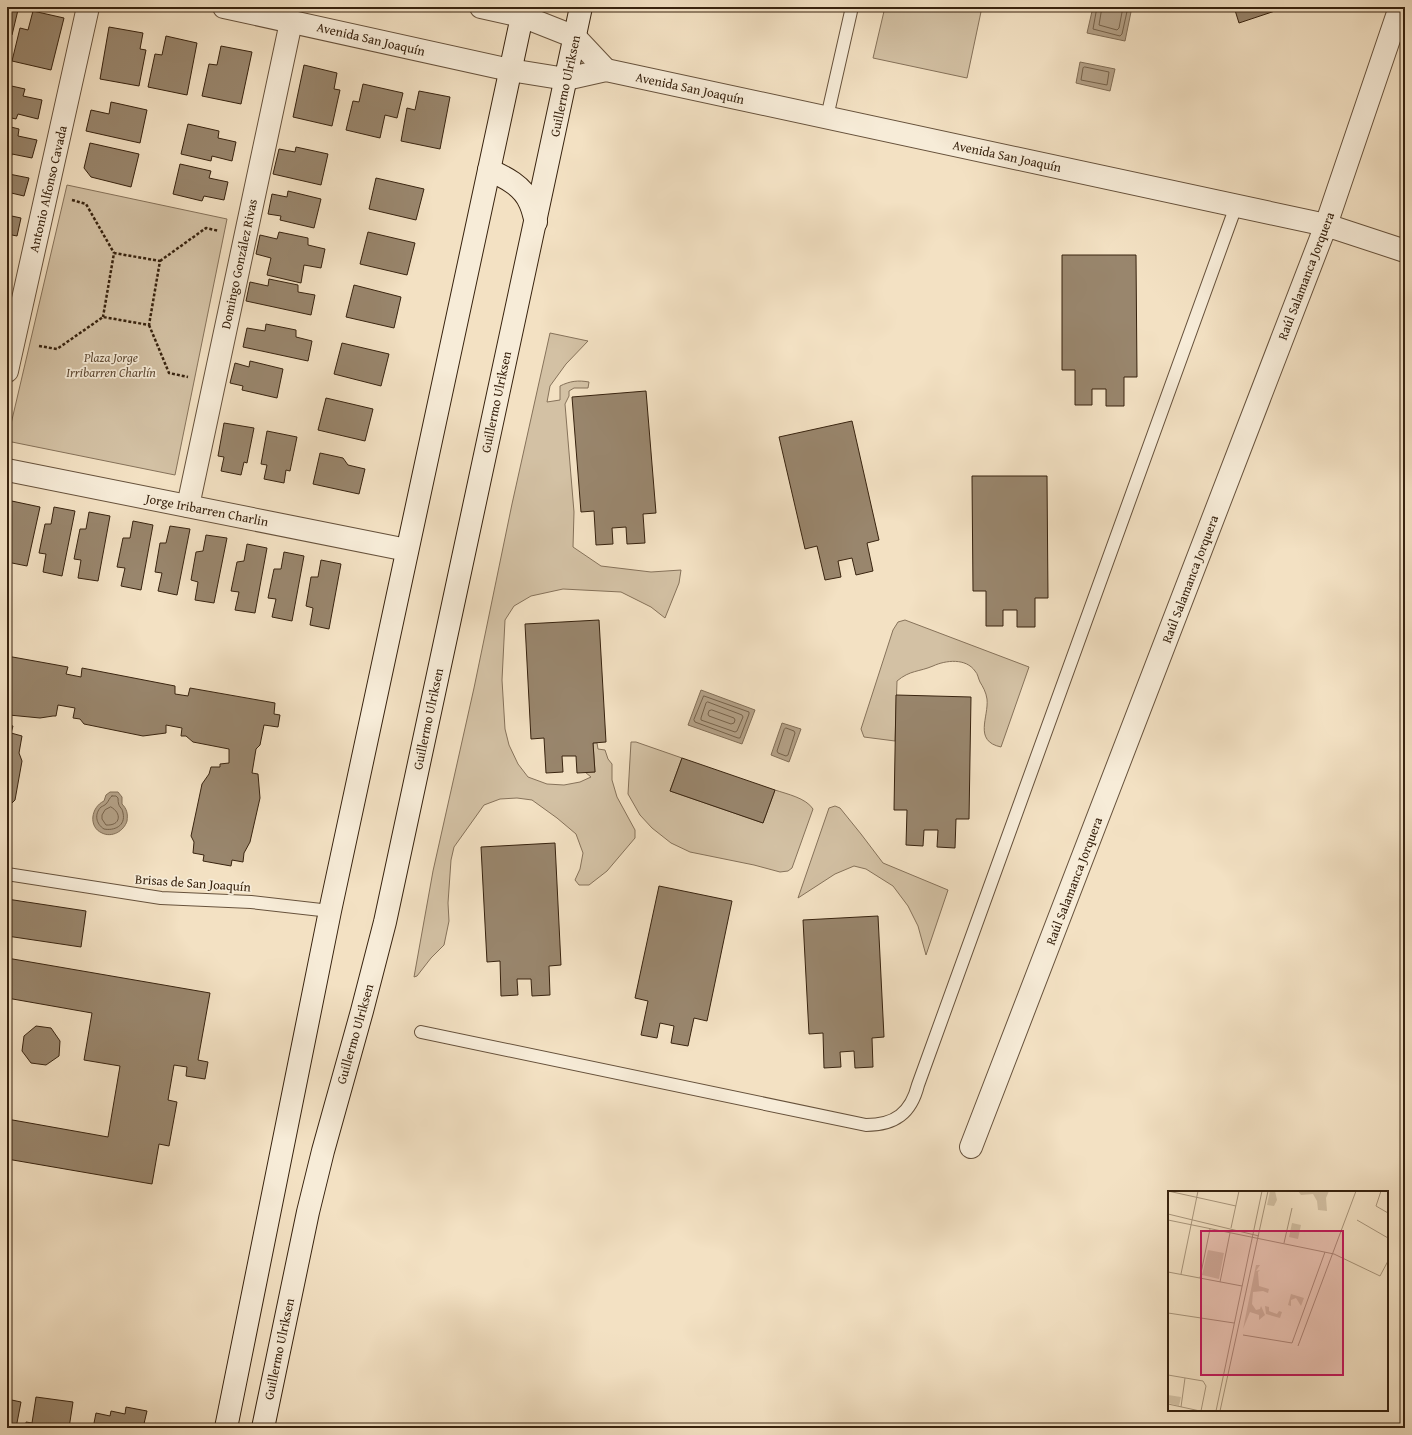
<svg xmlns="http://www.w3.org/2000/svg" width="1412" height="1435" font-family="'Gentium Book Plus',serif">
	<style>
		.green { fill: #d3c1a4; stroke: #86725a }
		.water { fill: #b3a086; stroke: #826e56 }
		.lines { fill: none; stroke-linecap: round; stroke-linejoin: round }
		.shore { stroke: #76624a; stroke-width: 1 }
		.building { fill: #99866d; stroke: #38230f }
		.service-casing { stroke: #67523c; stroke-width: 14 }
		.minor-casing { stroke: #67523c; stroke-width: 24 }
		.tertiary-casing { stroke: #67523c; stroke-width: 24 }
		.secondary-casing { stroke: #38230f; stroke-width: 24 }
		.path { stroke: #38230f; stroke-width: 2.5; stroke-dasharray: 3 2; stroke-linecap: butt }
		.service { stroke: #f7ecd8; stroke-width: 12 }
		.minor { stroke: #f7ecd8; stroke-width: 22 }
		.tertiary { stroke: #f7ecd8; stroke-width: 22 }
		.secondary { stroke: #f7ecd8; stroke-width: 22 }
		.labels { text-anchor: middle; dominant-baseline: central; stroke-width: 3.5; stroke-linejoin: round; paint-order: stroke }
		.street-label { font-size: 13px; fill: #38230f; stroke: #f7ecd8 }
		.park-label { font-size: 13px; font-style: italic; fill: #5f4a34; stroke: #f7ecd8 }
		.inset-road { fill: none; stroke: #a8957b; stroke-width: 1 }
		.view { fill: #c2185b; fill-opacity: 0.15; stroke: #c2185b; stroke-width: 2 }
		.inset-edge { fill: none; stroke: #38230f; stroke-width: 2 }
	</style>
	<rect width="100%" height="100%" fill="#f3e1c3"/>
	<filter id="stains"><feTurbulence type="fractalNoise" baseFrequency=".005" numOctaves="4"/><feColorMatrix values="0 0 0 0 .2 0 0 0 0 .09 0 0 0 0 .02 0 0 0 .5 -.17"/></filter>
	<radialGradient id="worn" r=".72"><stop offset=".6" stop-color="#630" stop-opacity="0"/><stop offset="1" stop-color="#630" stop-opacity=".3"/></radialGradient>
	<g class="green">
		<polygon points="885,7 982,7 967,78 873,58"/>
		<polygon points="67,185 227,219 175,475 7,441"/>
		<path d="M550,333L588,341L566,364L550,386L547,402L560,400V386C570,381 578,380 589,382L588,388H574L569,391V396L565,404L574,512L573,547L601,566L651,572L681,570L679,583L665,618L651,607L621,592L563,589L531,596L514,606L505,620L502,680L505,729L509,745L518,764L528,777L547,784L564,785L580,782L591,777L585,772H595L593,743H597L598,749L605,750L608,759L612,764V780L617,797L635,830V838L607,871L589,885H579L575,880L580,869L583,853L576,834L557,818L532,800L517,798L500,799L484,805L454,847L451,860L448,903L449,921L444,945L431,958L417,976L414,977L433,871L474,688L512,504Z"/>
		<path d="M905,620L1029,667L1001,747C973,741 989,717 987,699C986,692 983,687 980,682C978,678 978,674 975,671C966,658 946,660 933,666C919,672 910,670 897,681L895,741L864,737L861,729L893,630L898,622Z"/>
		<path d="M631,742H636L682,758L670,791L763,823L775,790C787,794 806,798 813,809L792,868L788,871L780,872L754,865L690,852L671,843L652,828L640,815L628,794Z"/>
		<polygon points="835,806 840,808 861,834 883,863 948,890 926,955 918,926 908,906 893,886 866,869 854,866 835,874 798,898 829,808"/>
	</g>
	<g class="water">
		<polygon points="1093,7 1132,7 1125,41 1087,33"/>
		<polygon points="1080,62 1115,69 1110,91 1076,83"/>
		<polygon points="701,690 755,710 742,744 688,725"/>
		<polygon points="782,723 801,729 789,762 771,755"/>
		<path d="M110,792H118L122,797V804C127,809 128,814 127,821C124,831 112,838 102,833C88,827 91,807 104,801L106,795Z"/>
	</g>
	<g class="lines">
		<g class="shore">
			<polyline points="1097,7 1093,29 1120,36 1122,34 1128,7"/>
			<polyline points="1102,7 1099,25 1117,30 1119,28 1123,7"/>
			<polygon points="1085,67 1109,72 1107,85 1081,80 1083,68"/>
			<polygon points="704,696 749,712 749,714 740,738 738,738 695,722 694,720"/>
			<polygon points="708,702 742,715 743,717 737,731 735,732 701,720 701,718 706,703"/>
			<polygon points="712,710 734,718 735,720 734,723 731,724 709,716 708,714 709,711"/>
			<polygon points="786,728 794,731 795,733 788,755 786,756 778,753 777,751 784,730"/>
			<path d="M112,796H116L118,798C118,809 122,806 123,813C126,826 114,831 104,829C96,824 94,814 101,807C103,806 105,805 106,804C109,801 109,798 112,796Z"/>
			<path d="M111,807C122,813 121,826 106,825L102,819V815L105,810Z"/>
		</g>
	</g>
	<g class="building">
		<polygon points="7,7 18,10 12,35 7,34"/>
		<polygon points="1234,7 1287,7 1239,23"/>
		<polygon points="33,11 64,18 51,70 12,61 20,28 28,30"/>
		<polygon points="109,27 143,33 140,49 146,50 139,86 100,79"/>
		<polygon points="166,36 197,43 187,95 148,87 155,54 162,55"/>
		<polygon points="221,46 252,52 241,104 202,96 209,64 217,65"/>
		<polygon points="304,65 337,73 334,89 340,90 332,126 293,117"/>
		<polygon points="363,84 403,93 397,118 385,115 380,138 346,130 353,101 359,102"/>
		<polygon points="7,85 25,89 23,96 42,100 38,119 18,114 16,119 7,117"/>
		<polygon points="419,91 450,97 440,149 401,141 407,108 415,110"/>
		<polygon points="111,102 147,110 140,143 86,131 91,110 109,114"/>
		<polygon points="188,124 219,131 218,138 236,142 232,161 212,156 211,161 181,154"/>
		<polygon points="7,126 19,129 18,136 37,140 32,158 12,154 11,159 7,158"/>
		<polygon points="90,143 139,154 131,187 91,177 84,168"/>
		<polygon points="296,147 328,154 321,185 273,174 279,149 295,152"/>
		<polygon points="180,164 211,171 209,178 228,182 224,200 204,196 202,201 173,194"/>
		<polygon points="7,166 11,167 9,174 29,178 24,196 7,192"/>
		<polygon points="376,178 424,189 416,220 369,209"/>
		<polygon points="288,191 321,199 314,228 280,220 281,216 268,214 272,194 287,197"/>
		<polygon points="7,215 21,218 17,236 7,234"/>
		<polygon points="279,232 308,238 308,245 325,249 321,268 304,265 301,283 267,275 271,258 256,254 260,235 277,239"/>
		<polygon points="368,232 415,243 407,275 360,264"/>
		<polygon points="7,254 11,255 7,273"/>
		<polygon points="1062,255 1136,255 1137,377 1124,377 1124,406 1106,406 1106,389 1092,389 1092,405 1075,405 1075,370 1062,370"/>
		<polygon points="269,279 298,285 298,292 315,295 311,315 246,301 250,282 268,286"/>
		<polygon points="354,285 401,297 394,328 346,317"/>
		<polygon points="266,324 296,330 296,337 312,341 308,361 243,347 247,328 265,331"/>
		<polygon points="342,343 389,354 381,386 334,374"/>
		<polygon points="250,361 283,369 277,398 242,390 243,386 230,383 235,363 249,367"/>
		<polygon points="646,391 656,513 643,514 645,543 627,544 626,527 612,528 613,544 596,545 594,511 581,512 572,397"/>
		<polygon points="326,398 373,409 365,441 318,430"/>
		<polygon points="852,421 879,540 867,543 873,571 856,575 852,558 838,561 841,577 825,580 817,546 805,549 779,437"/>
		<polygon points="224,423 254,428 247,463 244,462 241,475 221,471 224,457 218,456"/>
		<polygon points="267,431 297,437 290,471 286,470 284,483 264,479 267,465 261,464"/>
		<polygon points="320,453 343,458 348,465 365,469 359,494 313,484"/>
		<polygon points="972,476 1047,476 1048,598 1035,598 1035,627 1017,627 1017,610 1003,610 1003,626 986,626 986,591 973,591"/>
		<polygon points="7,500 40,507 27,566 7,562"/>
		<polygon points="54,507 75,511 62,576 43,572 46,554 39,553 45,524 51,524"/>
		<polygon points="89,512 110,516 98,581 78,578 81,560 74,559 80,529 86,529"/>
		<polygon points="133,521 153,525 141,590 121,586 125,568 117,567 123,538 130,538"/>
		<polygon points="170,526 190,529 177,595 158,591 162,573 155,572 160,543 166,543"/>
		<polygon points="206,535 227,538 214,603 195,600 198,582 191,580 196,552 203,551"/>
		<polygon points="247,544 267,548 255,613 235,610 239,592 231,591 237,562 244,561"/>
		<polygon points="284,552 304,556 292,621 272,617 276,599 268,598 274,569 281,569"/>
		<polygon points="321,560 341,564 329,629 310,625 313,608 306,606 311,577 318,577"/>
		<polygon points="599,620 606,742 593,743 595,772 577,773 576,756 562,756 563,772 546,773 544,738 531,739 525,624"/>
		<polygon points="7,656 68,667 66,674 81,677 82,668 175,686 175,694 188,696 190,688 275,703 274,714 280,715 278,727 264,725 260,745 256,749 252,773 258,774 260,798 250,842 244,853 243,862 232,860 231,866 203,861 204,855 193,853 194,842 191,836 202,784 209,774 211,767 220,767 220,764 229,763 229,749 193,742 186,736 181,736 182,728 166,725 166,733 143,736 84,724 80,719 73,718 75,708 58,705 56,716 53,716 40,718 9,715 7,723"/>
		<polygon points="896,695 971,697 969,819 956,819 955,848 937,847 938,830 924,830 923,846 906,845 907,810 894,810"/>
		<polygon points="7,725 13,726 11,733 22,736 19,753 22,761 15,800 8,807 7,813"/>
		<polygon points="682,758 775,790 763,823 670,791"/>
		<polygon points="555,843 561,965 549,966 550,995 532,996 531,979 517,979 518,995 501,996 500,961 487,962 481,847"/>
		<polygon points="659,886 732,901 707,1021 694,1018 688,1046 671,1043 674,1026 660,1023 657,1038 641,1035 648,1001 635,998"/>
		<polygon points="7,899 86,911 81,947 7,936"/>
		<polygon points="878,916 884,1037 872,1038 873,1067 855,1068 854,1051 840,1052 841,1067 824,1068 823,1033 809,1034 803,920"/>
		<polygon points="7,958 210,993 198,1060 208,1062 205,1079 186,1076 187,1067 174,1065 168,1100 177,1102 169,1146 159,1144 152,1184 7,1159 7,1119 108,1137 120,1066 84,1060 92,1013 7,998"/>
		<polygon points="36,1026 51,1028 60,1041 59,1056 46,1065 31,1063 22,1051 24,1036"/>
		<polygon points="36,1397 73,1402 69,1428 26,1428 26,1422 32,1423"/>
		<polygon points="7,1399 21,1402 16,1428 7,1428"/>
		<polygon points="126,1407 147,1411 143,1428 93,1428 96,1413 110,1416 111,1411 125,1414"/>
	</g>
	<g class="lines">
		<g class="service-casing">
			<g id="service">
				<polyline points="827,117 852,7"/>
				<polyline points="7,874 161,898 251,902 330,911"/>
				<path d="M421,1032L866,1125C895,1125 911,1113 918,1085L1236,206"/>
			</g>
		</g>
		<g class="minor-casing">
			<g id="minor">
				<polyline points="7,371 88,7"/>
				<polyline points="7,470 407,550"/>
				<polyline points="188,506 291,22"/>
				<polyline points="971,1147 1326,225 1405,251"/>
			</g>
		</g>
		<g class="tertiary-casing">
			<g id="tertiary">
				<polyline points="224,7 510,70 566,79 606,70 1326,225 1400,7"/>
				<polyline points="481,7 522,16 575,37 606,70"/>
			</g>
		</g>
		<g class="secondary-casing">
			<g id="secondary">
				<path d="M489,170C505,177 523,186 530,203C533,209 534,216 536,222"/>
				<polyline points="226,1428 330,911 524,7"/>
				<polyline points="263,1428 308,1212 323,1151 362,1011 385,922 581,7"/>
			</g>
		</g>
		<g class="path">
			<polyline points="72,200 86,204 114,253"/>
			<polyline points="160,261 206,228 219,231"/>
			<polyline points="149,325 169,373 188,377"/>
			<polyline points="39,346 57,349 103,317 149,325 160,261 114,253 103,317"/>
		</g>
		<use href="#service" class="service"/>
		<use href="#minor" class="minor"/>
		<use href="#tertiary" class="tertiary"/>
		<use href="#secondary" class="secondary"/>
	</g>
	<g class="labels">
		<g class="street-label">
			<text transform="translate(371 39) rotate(13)">Avenida San Joaquín</text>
			<text transform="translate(565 86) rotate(-78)">Guillermo Ulriksen</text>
			<text transform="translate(690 88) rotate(12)">Avenida San Joaquín</text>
			<text transform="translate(1007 156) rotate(12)">Avenida San Joaquín</text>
			<text transform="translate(48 189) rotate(-77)">Antonio Alfonso Cavada</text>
			<text transform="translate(239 264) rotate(-78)">Domingo González Rivas</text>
			<text transform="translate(1306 276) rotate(-69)">Raúl Salamanca Jorquera</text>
			<text transform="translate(496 402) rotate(-78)">Guillermo Ulriksen</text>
			<text transform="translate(207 510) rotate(11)">Jorge Iribarren Charlin</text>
			<text transform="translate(1190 579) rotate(-69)">Raúl Salamanca Jorquera</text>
			<text transform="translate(428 719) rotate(-78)">Guillermo Ulriksen</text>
			<text transform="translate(1074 881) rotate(-69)">Raúl Salamanca Jorquera</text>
			<text transform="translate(193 883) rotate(4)">Brisas de San Joaquín</text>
			<text transform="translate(355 1034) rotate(-74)">Guillermo Ulriksen</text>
			<text transform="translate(279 1349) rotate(-78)">Guillermo Ulriksen</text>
		</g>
		<g class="park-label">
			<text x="111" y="357">Plaza Jorge<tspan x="111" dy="15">Irribarren Charlín</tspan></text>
		</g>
	</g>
	<g transform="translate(1168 1191)">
		<rect width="220" height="220" fill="#f3e1c3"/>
		<path d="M102,0H107L109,9L106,15L99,14ZM130,0H161L158,7L159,20L150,19L149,10L145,3L133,4ZM124,32L133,34L130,48L121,46ZM40,59L56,62L51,88L34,84ZM88,74H92L88,80L92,79L90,81L91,95L101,98L100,102L95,100L85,101L84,113L88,119L92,118L93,115L97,124L91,129V124L82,121L75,138ZM123,103L136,107L133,115L128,107L123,109V115L120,114ZM97,115L101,116V120L109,123L111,120L114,121L112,127L98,123ZM0,204L13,206L11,215L0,212Z" fill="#d3c1a4"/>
		<path class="inset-road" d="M0,0L68,15M213,0L208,15L220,22M0,23L91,45M0,29L166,63L212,85L220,70M189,29L220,47M63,37L71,0M116,52L124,17M0,81L74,95M13,83L30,0M32,87L42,38M52,91L62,42M0,122L66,132M75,144L124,152L157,61M130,155L188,0M0,184L35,190L38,195L33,220M0,213L32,220M13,216L17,187M48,220L94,0M52,220L100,0"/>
		<path class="view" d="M33,40H175V184H33Z"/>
		<rect width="220" height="220" class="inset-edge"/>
	</g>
	<rect width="1412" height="1435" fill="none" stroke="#f3e1c3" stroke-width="24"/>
	<rect x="8" y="8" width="1396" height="1419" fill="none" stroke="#38230f" stroke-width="2"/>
	<rect x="12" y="12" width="1388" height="1411" fill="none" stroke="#38230f"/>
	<rect width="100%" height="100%" filter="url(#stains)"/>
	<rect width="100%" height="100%" fill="url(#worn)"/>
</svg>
